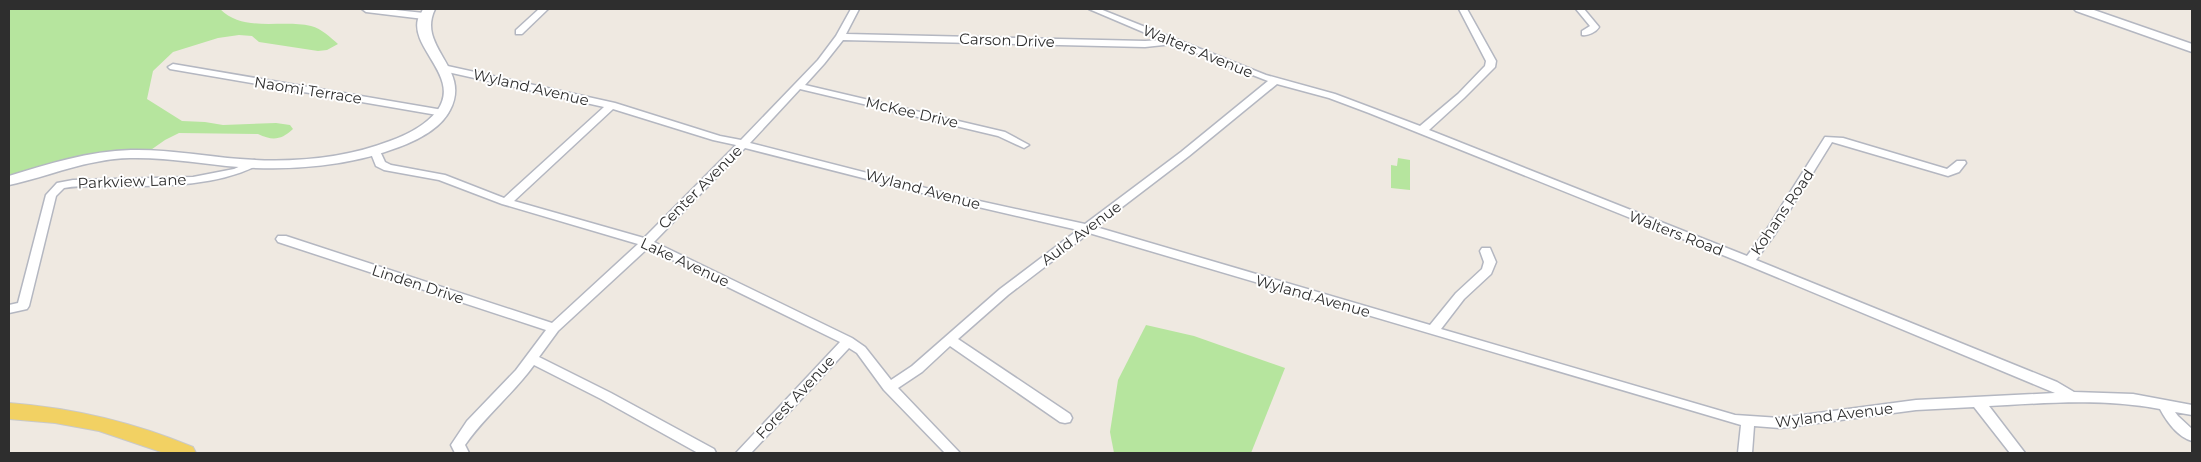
<svg xmlns="http://www.w3.org/2000/svg" width="2201" height="462" font-family="Montserrat,sans-serif">
	<style>
		.green { fill: #b6e59e }
		.lines { fill: none; stroke-linecap: round; stroke-linejoin: round }
		.street-casing { stroke: #b4b7c1; stroke-width: 3 }
		.secondary-casing { stroke: #b4b7c1; stroke-width: 3 }
		.primary-casing { stroke: #c9c9c9; stroke-width: 2 }
		.street { fill: #fff; fill-rule: evenodd }
		.secondary { fill: #fff; fill-rule: evenodd }
		.primary { fill: #f2d163; fill-rule: evenodd }
		.labels { text-anchor: middle; dominant-baseline: central; stroke-width: 4; stroke-linejoin: round; paint-order: stroke }
		.street-label { font-size: 15px; fill: #2e2e2e; stroke: #fff }
	</style>
	<rect width="100%" height="100%" fill="#efe9e1"/>
	<g class="green">
		<path d="M9,9H220C244,33 281,19 311,26C322,29 330,37 338,44L327,50L318,51L259,42L252,36L239,35L218,38L173,52L153,71L147,99L182,121L205,122L223,125L276,123L290,125L293,129C281,140 273,141 258,134L179,133L165,140L145,154H132L48,169L9,181Z"/>
		<polygon points="1398,158 1410,160 1410,190 1391,188 1391,165 1397,166"/>
		<polygon points="1146,325 1194,336 1285,368 1251,453 1114,453 1110,432 1118,380"/>
	</g>
	<g class="lines">
		<g class="street-casing">
			<g id="street">
				<polygon points="362,9 386,9 424,13 428,16 424,19 366,12"/>
				<polygon points="539,9 548,9 522,34 516,34 516,30"/>
				<path d="M851,9H859L846,34L1145,41L1162,40L1089,9H1100L1266,75L1335,94L1420,126L1458,94L1485,66L1486,61L1459,9H1467L1496,61L1495,67L1464,98L1429,130L1747,256L1767,229L1825,137L1843,138L1947,169L1957,161H1965L1966,163L1959,172L1948,176L1832,142L1775,234L1756,260L2057,382L2074,392L2133,394L2192,405V415L2175,412L2178,416L2192,429V441C2178,437 2167,422 2160,409C2103,398 2046,403 1989,406L2025,453H2010L1974,407L1916,410L1780,428L1754,426L1752,453H1738L1741,425L1089,233L1008,295L958,339L1070,414L1072,418L1070,422L1065,423L1060,422L950,346L922,372L898,388L960,453H945L884,390L857,353L849,348L751,453H736L840,342L648,248L558,331L539,357L611,393L714,449L716,453H698L601,399L534,365C513,394 485,416 465,445L469,453H455L451,445L467,421L516,370L546,330L278,242L276,239L278,236H286L552,323L638,244L502,204L439,180L384,170L376,166L370,151L371,149H379L385,162L391,165L445,175L504,198L604,107L443,71L438,68L440,66L443,65L615,103L720,136L741,140L818,60L836,36ZM843,40L1145,47L1173,44L1268,81L1181,152L1085,224L961,197L750,143L800,89L998,136L1024,148L1029,145L1005,132L805,85L824,64ZM1277,84L1329,98L1369,113L1745,264L2055,393L1916,400L1780,418L1735,415L1441,329L1464,299L1491,274L1496,262L1490,248H1482L1480,251L1484,262L1482,269L1456,293L1430,325L1096,227L1189,156ZM613,109L713,140L736,145L644,238L514,201ZM745,148L961,203L1078,230L1000,289L912,366L891,380L865,347L852,338L654,242Z"/>
				<path d="M1576,9H1584L1599,27C1596,32 1588,36 1582,35V31L1590,26Z"/>
				<polygon points="173,64 443,110 448,113 443,116 170,69 168,67"/>
				<path d="M254,160L258,161L259,163L258,165C214,187 162,186 114,186C98,186 81,185 64,188L56,196L29,306L27,309L9,313V305L18,303L46,195L57,183L73,180L193,177L234,169Z"/>
			</g>
		</g>
		<g class="secondary-casing">
			<g id="secondary">
				<path d="M423,9H435C416,48 472,68 450,110C441,128 418,140 399,147C350,166 292,171 239,167C203,164 167,157 130,158C87,159 50,176 9,185V176C48,164 89,151 131,150C167,149 204,156 240,159C289,163 343,159 390,141C407,135 426,125 437,111C462,77 410,49 418,19C419,16 422,12 423,9Z"/>
				<polygon points="2074,9 2091,9 2192,44 2192,52 2076,11"/>
			</g>
		</g>
		<g class="primary-casing">
			<path id="primary" d="M9,403C73,408 133,422 193,447L196,453H164L99,431L55,423L9,419Z"/>
		</g>
		<use href="#street" class="street"/>
		<use href="#secondary" class="secondary"/>
		<use href="#primary" class="primary"/>
	</g>
	<g class="labels">
		<g class="street-label">
			<text transform="translate(1007 40) rotate(2)">Carson Drive</text>
			<text transform="translate(1198 51) rotate(22)">Walters Avenue</text>
			<text transform="translate(531 87) rotate(13)">Wyland Avenue</text>
			<text transform="translate(308 90) rotate(9)">Naomi Terrace</text>
			<text transform="translate(912 112) rotate(13)">McKee Drive</text>
			<text transform="translate(132 181) rotate(-2)">Parkview Lane</text>
			<text transform="translate(700 187) rotate(-45)">Center Avenue</text>
			<text transform="translate(923 189) rotate(15)">Wyland Avenue</text>
			<text transform="translate(1782 212) rotate(-56)">Kohans Road</text>
			<text transform="translate(1081 233) rotate(-37)">Auld Avenue</text>
			<text transform="translate(1676 233) rotate(21)">Walters Road</text>
			<text transform="translate(685 262) rotate(25)">Lake Avenue</text>
			<text transform="translate(418 284) rotate(18)">Linden Drive</text>
			<text transform="translate(1313 296) rotate(16)">Wyland Avenue</text>
			<text transform="translate(795 397) rotate(-47)">Forest Avenue</text>
			<text transform="translate(1834 415) rotate(-7)">Wyland Avenue</text>
		</g>
	</g>
	<rect width="2201" height="462" fill="none" stroke="#2e2e2e" stroke-width="20"/>
</svg>
